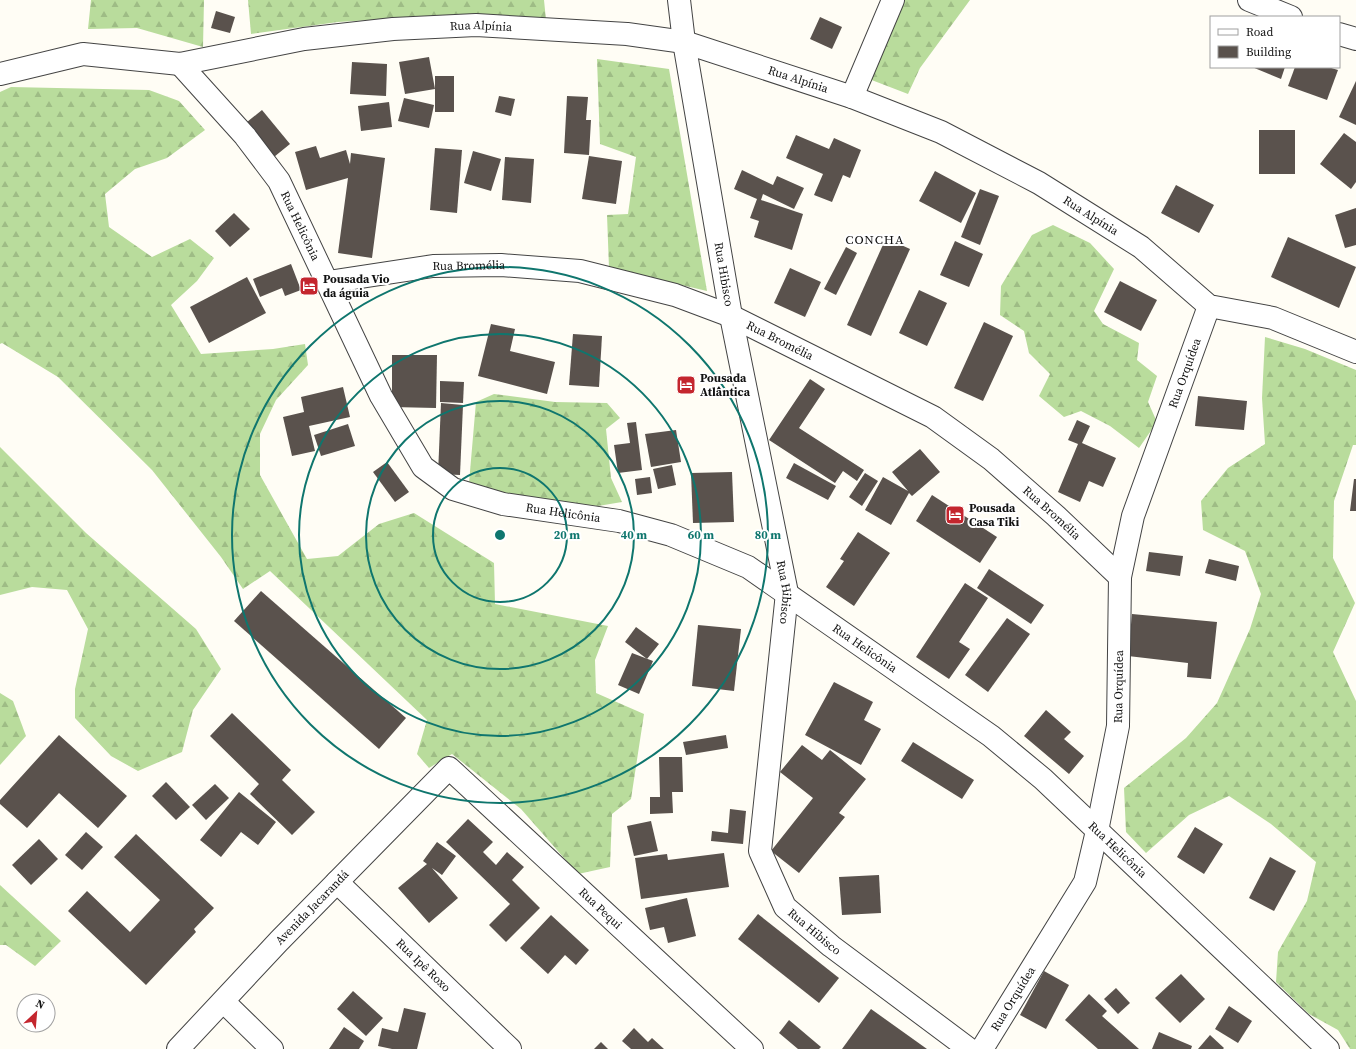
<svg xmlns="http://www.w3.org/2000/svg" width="1356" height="1049" font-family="'Source Serif 4',serif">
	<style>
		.forest { fill: url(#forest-firs) }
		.building { fill: #5a524d }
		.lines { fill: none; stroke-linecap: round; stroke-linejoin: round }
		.minor-casing { stroke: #444; stroke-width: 24 }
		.minor { stroke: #fff; stroke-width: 22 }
		.ring { fill: none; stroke: #0f766e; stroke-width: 2 }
		.labels { text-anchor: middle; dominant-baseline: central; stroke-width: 4; stroke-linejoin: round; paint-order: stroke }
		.street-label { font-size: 12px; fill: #111; stroke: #fff }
		.poi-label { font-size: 12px; font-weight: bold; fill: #111; stroke: #fff; text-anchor: start }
		.neighbourhood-label { font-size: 13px; letter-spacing: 1px; fill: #111; stroke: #fff }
		.centre { fill: #0f766e; stroke: #fff; stroke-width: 2 }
		.ring-label { font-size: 12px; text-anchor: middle; font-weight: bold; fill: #0f766e; stroke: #fff; stroke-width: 4; stroke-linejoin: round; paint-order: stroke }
	</style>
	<defs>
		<pattern id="forest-firs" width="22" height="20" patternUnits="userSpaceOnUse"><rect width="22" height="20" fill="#b9dc9c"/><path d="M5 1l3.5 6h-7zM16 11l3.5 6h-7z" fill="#9ebc85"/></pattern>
	</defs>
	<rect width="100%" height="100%" fill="#fffdf5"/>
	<g class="forest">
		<polygon points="91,0 204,0 203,47 137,28 88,29"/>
		<polygon points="248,0 544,0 546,20 467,14 338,22 251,34"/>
		<polygon points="905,0 970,0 920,68 908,94 869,79"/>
		<polygon points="597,59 669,69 707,291 609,268 607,215 628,214 636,157 600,144"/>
		<polygon points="11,87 149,90 179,101 205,130 167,158 135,169 105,194 109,227 152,257 190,239 214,258 197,281 171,305 201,354 273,349 305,344 308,365 276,400 260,434 260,475 307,559 338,556 379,524 414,513 494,563 495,604 608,626 595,660 596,693 644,714 631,799 612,814 610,867 578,874 521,809 452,754 429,768 417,754 427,720 270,571 243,589 221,557 152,470 58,377 2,343 0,344 0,92"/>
		<polygon points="1053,225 1090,243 1114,269 1094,311 1103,324 1139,343 1137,360 1157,376 1148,402 1157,422 1139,448 1110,426 1081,411 1064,417 1039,396 1050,374 1029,353 1024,331 1000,315 1001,286 1032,235"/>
		<polygon points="1265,337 1305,349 1356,370 1356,445 1353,445 1334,501 1333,558 1355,603 1333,652 1356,701 1356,1049 1350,1049 1338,1030 1309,1014 1276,982 1278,952 1307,901 1316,862 1271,824 1229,796 1189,815 1146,853 1126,832 1124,788 1186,738 1217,703 1250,629 1261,594 1245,551 1203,530 1201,501 1228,468 1265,444 1262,398"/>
		<polygon points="494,394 555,402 607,403 620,418 606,429 611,478 622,502 598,506 529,499 469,483 476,402"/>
		<polygon points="0,447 86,533 196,629 221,669 193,710 182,752 138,771 111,756 75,718 75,689 88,629 67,590 32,587 0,595"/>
		<polygon points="0,693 13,701 26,736 0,765"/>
		<polygon points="0,885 61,941 35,966 6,945 0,945"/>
	</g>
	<g class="building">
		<polygon points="216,11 235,17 230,33 211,28"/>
		<polygon points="820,17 842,27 832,49 810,39"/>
		<polygon points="429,57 435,89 405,94 399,62"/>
		<polygon points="352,62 387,64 386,96 350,94"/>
		<polygon points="1252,67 1285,67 1281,79"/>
		<polygon points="1295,67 1328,67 1338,70 1327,100 1288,86"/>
		<rect x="435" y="76" width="19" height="36"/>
		<polygon points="1356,81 1356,125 1339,117"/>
		<polygon points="499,96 515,99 511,116 495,112"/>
		<polygon points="567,96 588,97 586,120 591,120 589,155 564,153"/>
		<polygon points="404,98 434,105 429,128 398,121"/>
		<polygon points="389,102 392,127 361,131 358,106"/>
		<polygon points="262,110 290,144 269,161 242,126"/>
		<rect x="1259" y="130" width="36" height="44"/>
		<polygon points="1344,133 1356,142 1356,182 1351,189 1320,164"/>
		<polygon points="796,135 829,149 834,138 861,150 850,178 843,175 832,202 814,195 823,174 786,158"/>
		<polygon points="316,146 320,158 346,150 350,164 351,153 385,158 372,258 338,253 348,178 306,190 295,152"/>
		<polygon points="435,148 462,150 457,213 430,210"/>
		<polygon points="473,151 501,159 491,191 464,183"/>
		<polygon points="589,156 622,161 616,204 582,199"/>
		<polygon points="505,157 534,159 531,203 502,200"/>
		<polygon points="742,170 773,185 777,176 804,188 794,209 763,194 761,200 803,214 792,250 754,237 759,221 750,218 757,199 734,189"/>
		<polygon points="935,171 976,193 961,223 919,201"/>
		<polygon points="1176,185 1214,205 1199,233 1161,213"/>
		<polygon points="980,189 999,196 980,245 961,237"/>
		<polygon points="1356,208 1356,245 1345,248 1335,215"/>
		<polygon points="234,213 250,229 230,247 215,231"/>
		<polygon points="1288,237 1356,267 1339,308 1271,277"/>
		<polygon points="886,238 910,249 871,336 847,325"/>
		<polygon points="955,241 983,254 969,287 940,275"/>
		<polygon points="846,247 857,253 836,295 824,289"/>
		<polygon points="291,264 301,290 285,296 282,288 260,297 253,279"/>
		<polygon points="790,268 821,282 805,317 774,303"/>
		<polygon points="247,277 266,313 209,343 190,307"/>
		<polygon points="1120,281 1157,300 1141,331 1104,312"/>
		<polygon points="919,290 947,303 927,346 899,333"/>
		<polygon points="984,322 1013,336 983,401 954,388"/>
		<polygon points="491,324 515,329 510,351 555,362 547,394 478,376"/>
		<polygon points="573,334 602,336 599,387 569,385"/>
		<polygon points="392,355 437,355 436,408 392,407"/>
		<polygon points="810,379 825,389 799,428 864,470 857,481 843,471 835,483 769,440"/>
		<polygon points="440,381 464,382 463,403 440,402"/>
		<polygon points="343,387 350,417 309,426 315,451 292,456 283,417 304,412 301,397"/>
		<polygon points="1198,396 1247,401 1244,430 1195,426"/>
		<polygon points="441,403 463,405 460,475 438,474"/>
		<polygon points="1077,420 1090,426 1082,443 1116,458 1103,487 1089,481 1080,502 1058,492 1078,444 1068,440"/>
		<polygon points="636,422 642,470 618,473 614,445 630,443 627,423"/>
		<polygon points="348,424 355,446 321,456 314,435"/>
		<polygon points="676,430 681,462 651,467 645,434"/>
		<polygon points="920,449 940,472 912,496 909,493 891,525 865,510 883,477 908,491 892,472"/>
		<polygon points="387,462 409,492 395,502 373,472"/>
		<polygon points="794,463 836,486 828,500 786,478"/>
		<polygon points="672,465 676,485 658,489 653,469"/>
		<polygon points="732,472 734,522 693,523 691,473"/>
		<polygon points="865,473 878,481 862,506 849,497"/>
		<polygon points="650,477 652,493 637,495 635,479"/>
		<polygon points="1354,479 1356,479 1356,511 1350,511"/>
		<polygon points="932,495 997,537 980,563 916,521"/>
		<polygon points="858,532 890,553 854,606 826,587 844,561 840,559"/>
		<polygon points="1149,552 1183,556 1180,576 1146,571"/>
		<polygon points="1209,559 1239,566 1236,581 1205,573"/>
		<polygon points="989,569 1044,605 1031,624 977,588"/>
		<polygon points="965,583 988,598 959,642 970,649 949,679 916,657"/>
		<polygon points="261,591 406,718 379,749 234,621"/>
		<polygon points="1132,614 1217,622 1211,679 1187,677 1188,663 1128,656"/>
		<polygon points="1007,618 1030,634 988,692 965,675"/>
		<polygon points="698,625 741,629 734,691 692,686"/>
		<polygon points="636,627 659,644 647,659 625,642"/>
		<polygon points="632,653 653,661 639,694 618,685"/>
		<polygon points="834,682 873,702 864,720 881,729 861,765 805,735"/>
		<polygon points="1046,710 1071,732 1064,739 1084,756 1069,774 1024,736"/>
		<polygon points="232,713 291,770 282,780 315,812 292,835 250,794 259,784 210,736"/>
		<polygon points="59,735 127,796 98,828 59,793 27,828 0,804 0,800"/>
		<polygon points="726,735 728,748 686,755 683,742"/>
		<polygon points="913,742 974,780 962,799 901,761"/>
		<polygon points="802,745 822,760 830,750 866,779 839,813 845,817 799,873 771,851 813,798 780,772"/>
		<polygon points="659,757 682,757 683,792 672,792 673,813 650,814 650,797 660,797"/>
		<polygon points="166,782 190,807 176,820 152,796"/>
		<polygon points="215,784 229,798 206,820 192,805"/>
		<polygon points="239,792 276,822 258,845 241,832 221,857 200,840"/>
		<polygon points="730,809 746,811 743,844 711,841 712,831 728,833"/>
		<polygon points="468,819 493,842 483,852 496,865 507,852 524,867 512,880 507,875 540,908 506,942 489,925 510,904 446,842"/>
		<polygon points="651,821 658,851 634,856 627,826"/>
		<polygon points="1195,827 1223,844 1204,874 1177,857"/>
		<polygon points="86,832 103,847 82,870 65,855"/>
		<polygon points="136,834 214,908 194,929 196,932 146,985 68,911 87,891 130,932 160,900 114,857"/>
		<polygon points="39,839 58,859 31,885 12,865"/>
		<polygon points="437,842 456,856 442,875 432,868 458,898 429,923 398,888 427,864 423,861"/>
		<polygon points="724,853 729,887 641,899 635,858 667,854 668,860"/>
		<polygon points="1270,857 1296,871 1274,911 1249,898"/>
		<polygon points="879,875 881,913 842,915 839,877"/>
		<polygon points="687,898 696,936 668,943 664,927 650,930 645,908"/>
		<polygon points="758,914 839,978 819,1003 738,939"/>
		<polygon points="551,915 589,950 576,965 565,955 548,974 520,948"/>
		<polygon points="1044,971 1069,985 1046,1029 1020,1015"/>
		<polygon points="1181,974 1205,999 1180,1023 1155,998"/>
		<polygon points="1116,988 1130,1003 1118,1014 1104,999"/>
		<polygon points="353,991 383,1018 366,1036 337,1009"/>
		<polygon points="1089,994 1107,1011 1102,1016 1139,1049 1098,1049 1065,1020"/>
		<polygon points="1229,1006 1252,1021 1238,1043 1215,1029"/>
		<polygon points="404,1008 426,1013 417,1049 392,1049 378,1046 382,1028 398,1032"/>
		<polygon points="871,1009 927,1049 842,1049"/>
		<polygon points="789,1020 821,1047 819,1049 798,1049 779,1033"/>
		<polygon points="344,1027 364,1041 359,1049 329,1049"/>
		<polygon points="634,1028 648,1042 652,1038 664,1049 631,1049 622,1041"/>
		<polygon points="1159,1032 1192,1046 1191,1049 1152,1049"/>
		<polygon points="1210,1035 1224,1048 1223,1049 1198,1049"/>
		<polygon points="601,1042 608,1049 594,1049"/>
	</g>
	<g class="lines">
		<g class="minor-casing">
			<g id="minor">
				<path id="s1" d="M679,0L684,42L731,316L787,593L760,851L785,907L831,946L969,1049"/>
				<polyline points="1249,0 1291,17"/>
				<polyline points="1339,34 1356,39"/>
				<path id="s2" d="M180,64L245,136L279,181L381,396L423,467L453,489L503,504L619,521L671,535L748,567L991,736L1043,779L1328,1049"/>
				<path id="s3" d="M0,74L83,54L180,64L304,39L393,29L476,25L627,34L684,42L852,97L941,132L1039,183L1141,247L1209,306L1273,318L1356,352"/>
				<polyline points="852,97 893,0"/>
				<path id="s4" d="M328,282L433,266L501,265L580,271L675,295L731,316L933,417L991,459L1056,516L1120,577"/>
				<path id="s5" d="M337,882L510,1049"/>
				<polyline points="224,1002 272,1049"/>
				<path id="s6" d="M178,1049L279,941L449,768L752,1049"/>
				<path id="s7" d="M982,1049L1085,882L1097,831L1118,726L1120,577L1133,516L1209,306"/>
			</g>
		</g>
		<use href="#minor" class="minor"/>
	</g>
	<g class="ring">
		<circle cx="500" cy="535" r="67"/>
		<circle cx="500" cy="535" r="134"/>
		<circle cx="500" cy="535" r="201"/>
		<circle cx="500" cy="535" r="268"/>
	</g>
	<defs>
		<g id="hotel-square" transform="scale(1)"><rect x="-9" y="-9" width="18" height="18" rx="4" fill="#c4262e" stroke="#fff"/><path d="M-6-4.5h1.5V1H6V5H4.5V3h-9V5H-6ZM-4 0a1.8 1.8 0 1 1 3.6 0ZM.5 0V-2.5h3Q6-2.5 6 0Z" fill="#fff"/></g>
	</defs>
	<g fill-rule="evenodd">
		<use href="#hotel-square" x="309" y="286"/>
		<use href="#hotel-square" x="686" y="385"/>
		<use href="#hotel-square" x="955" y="515"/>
	</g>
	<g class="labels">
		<g class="street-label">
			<text stroke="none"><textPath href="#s3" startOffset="487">Rua Alpínia</textPath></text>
			<text stroke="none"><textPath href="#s3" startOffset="811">Rua Alpínia</textPath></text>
			<text stroke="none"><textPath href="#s3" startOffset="1135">Rua Alpínia</textPath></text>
			<text stroke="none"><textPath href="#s2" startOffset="203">Rua Helicônia</textPath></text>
			<text stroke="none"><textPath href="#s4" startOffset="142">Rua Bromélia</textPath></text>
			<text stroke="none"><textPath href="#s1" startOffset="278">Rua Hibisco</textPath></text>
			<text stroke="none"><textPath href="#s4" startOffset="466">Rua Bromélia</textPath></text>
			<text stroke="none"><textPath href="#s7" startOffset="719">Rua Orquídea</textPath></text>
			<text stroke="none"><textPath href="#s2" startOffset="624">Rua Helicônia</textPath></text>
			<text stroke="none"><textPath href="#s4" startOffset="790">Rua Bromélia</textPath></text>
			<text stroke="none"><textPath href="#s1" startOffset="602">Rua Hibisco</textPath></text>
			<text stroke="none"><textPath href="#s2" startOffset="960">Rua Helicônia</textPath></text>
			<text stroke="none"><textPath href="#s7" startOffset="395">Rua Orquídea</textPath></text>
			<text stroke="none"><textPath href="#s2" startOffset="1284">Rua Helicônia</textPath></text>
			<text stroke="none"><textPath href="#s6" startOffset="195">Avenida Jacarandá</textPath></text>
			<text stroke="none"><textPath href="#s6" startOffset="597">Rua Pequi</textPath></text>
			<text stroke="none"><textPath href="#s1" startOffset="962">Rua Hibisco</textPath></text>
			<text stroke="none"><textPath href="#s5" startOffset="120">Rua Ipê Roxo</textPath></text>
			<text stroke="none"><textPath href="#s7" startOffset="59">Rua Orquídea</textPath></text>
		</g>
		<g class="poi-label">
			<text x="323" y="279">Pousada Vio<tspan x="323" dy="14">da águia</tspan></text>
			<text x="700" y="378">Pousada<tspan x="700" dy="14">Atlântica</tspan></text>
			<text x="969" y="508">Pousada<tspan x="969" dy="14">Casa Tiki</tspan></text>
		</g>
		<g class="neighbourhood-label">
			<text x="875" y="239">CONCHA</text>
		</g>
	</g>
	<circle cx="500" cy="535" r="6" class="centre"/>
	<g class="ring-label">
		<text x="567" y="539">20 m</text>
		<text x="634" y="539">40 m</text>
		<text x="701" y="539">60 m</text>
		<text x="768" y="539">80 m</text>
	</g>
	<rect x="1210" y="16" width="130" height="52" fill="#ffffff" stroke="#a0a0a0"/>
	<rect x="1218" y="29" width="20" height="6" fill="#ffffff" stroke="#a0a0a0"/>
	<text x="1246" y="36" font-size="12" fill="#111111">Road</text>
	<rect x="1218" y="46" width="20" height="12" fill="#5a524d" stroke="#a0a0a0"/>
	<text x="1246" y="56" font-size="12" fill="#111111">Building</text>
	<g transform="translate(36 1013) rotate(26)"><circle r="19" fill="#ffffff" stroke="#a0a0a0"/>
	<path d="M0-3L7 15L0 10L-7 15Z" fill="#c4262e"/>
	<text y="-6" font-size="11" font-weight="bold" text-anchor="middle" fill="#111111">N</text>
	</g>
</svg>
